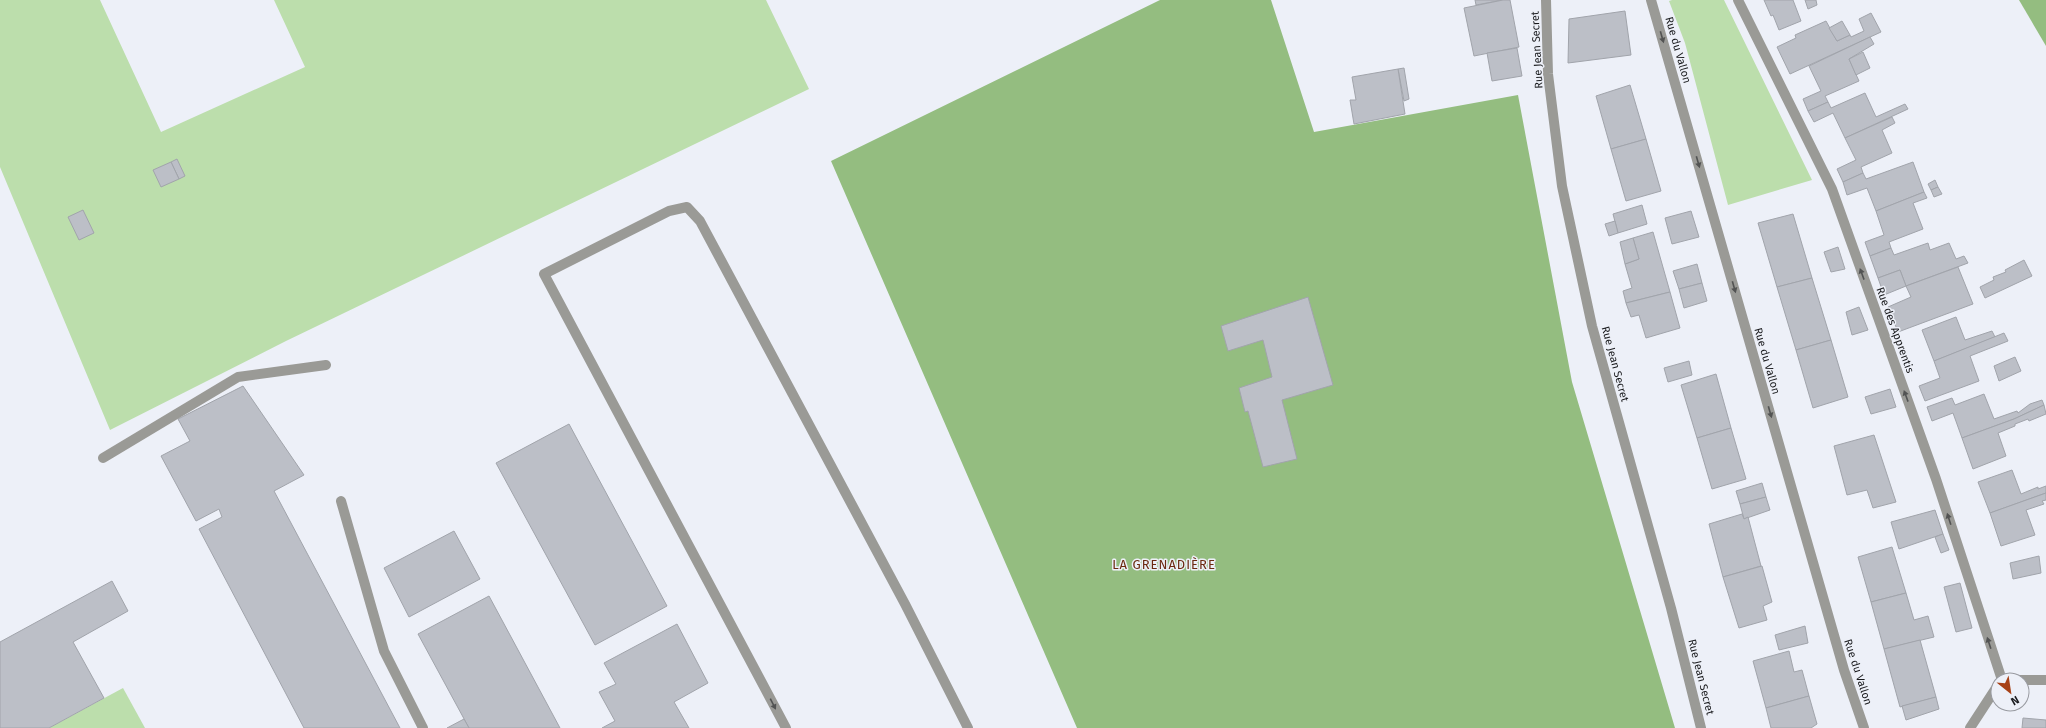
<svg xmlns="http://www.w3.org/2000/svg" width="2046" height="728" font-family="'Fira Sans',sans-serif">
	<style>
		.green { fill: #bcdeac }
		.forest { fill: #94bd80 }
		.building { fill: #bcbfc7; stroke: #a1a4ab }
		.lines { fill: none; stroke-linecap: round; stroke-linejoin: round }
		.lane { stroke: #9a9a96; stroke-width: 10 }
		.street { stroke: #9a9a96; stroke-width: 10 }
		.oneway { fill: #525353 }
		.labels { text-anchor: middle; dominant-baseline: central; stroke-width: 3; stroke-linejoin: round; paint-order: stroke }
		.street-label { font-size: 11px; fill: #18191c; stroke: #edf0f8 }
		.quarter-label { font-size: 13px; letter-spacing: 1px; fill: #6b2a10; stroke: #edf0f8 }
	</style>
	<rect width="100%" height="100%" fill="#edf0f8"/>
	<g class="green">
		<polygon points="0,0 100,0 161,132 305,67 274,0 766,0 809,89 286,341 110,430 0,167"/>
		<polygon points="1672,0 1724,0 1812,180 1728,205 1685,43 1669,1"/>
		<polygon points="123,688 145,728 49,728"/>
	</g>
	<g class="forest">
		<polygon points="1160,0 1271,0 1314,132 1518,95 1572,382 1675,728 1077,728 831,161"/>
		<polygon points="2019,0 2046,0 2046,46"/>
	</g>
	<g class="building">
		<polygon points="1475,0 1503,0 1476,5"/>
		<polygon points="1503,0 1510,0 1519,47 1474,56 1464,8"/>
		<polygon points="1764,0 1793,0 1801,21 1779,30 1773,15 1771,16"/>
		<polygon points="1805,0 1816,0 1817,5 1808,9"/>
		<polygon points="1625,11 1631,55 1568,63 1569,19"/>
		<polygon points="1871,13 1881,32 1790,74 1777,47 1796,38 1795,35 1826,21 1837,41 1850,35 1851,37 1864,31 1859,19"/>
		<polygon points="1842,21 1850,35 1837,41 1829,28"/>
		<polygon points="1870,37 1874,44 1849,59 1859,81 1825,96 1828,102 1808,111 1803,99 1821,91 1809,66"/>
		<polygon points="1517,48 1522,76 1492,81 1487,53"/>
		<polygon points="1863,52 1870,68 1856,75 1849,59"/>
		<polygon points="1404,68 1409,99 1404,101 1398,69"/>
		<polygon points="1398,69 1405,114 1354,124 1350,100 1356,100 1352,77"/>
		<polygon points="1630,85 1646,139 1611,149 1596,96"/>
		<polygon points="1865,93 1876,117 1905,104 1908,109 1845,138 1833,113 1814,122 1808,111 1828,102 1831,108"/>
		<polygon points="1892,117 1895,123 1882,130 1892,153 1861,167 1863,173 1843,182 1837,169 1856,160 1845,138"/>
		<polygon points="1646,139 1661,191 1626,201 1611,149"/>
		<polygon points="177,159 185,176 179,179 171,162"/>
		<polygon points="171,162 179,179 161,187 153,170"/>
		<polygon points="1913,162 1924,192 1876,211 1867,188 1847,195 1843,182 1863,173 1866,179"/>
		<polygon points="1935,180 1938,187 1931,190 1928,184"/>
		<polygon points="1938,187 1942,194 1934,197 1931,190"/>
		<polygon points="1924,192 1927,198 1913,203 1923,229 1889,242 1891,248 1870,256 1865,242 1884,235 1876,211"/>
		<polygon points="1642,205 1647,224 1618,233 1613,214"/>
		<polygon points="83,210 94,233 79,240 68,217"/>
		<polygon points="1691,211 1699,237 1672,244 1665,218"/>
		<polygon points="1793,214 1812,278 1777,287 1758,223"/>
		<polygon points="1615,221 1618,233 1609,236 1605,224"/>
		<polygon points="1653,232 1670,292 1626,303 1623,291 1632,288 1625,264 1639,259 1633,238"/>
		<polygon points="1633,238 1639,259 1625,264 1620,242"/>
		<polygon points="1928,243 1930,250 1949,243 1956,259 1964,256 1968,263 1906,286 1900,270 1878,278 1870,256 1891,248 1894,255"/>
		<polygon points="1838,247 1845,269 1831,272 1824,252"/>
		<polygon points="2024,260 2032,276 1985,298 1980,287 1994,280 1993,277 2006,272 2005,270"/>
		<polygon points="1697,264 1702,283 1679,289 1673,271"/>
		<polygon points="1958,267 1973,304 1898,332 1888,307 1911,297 1906,286"/>
		<polygon points="1900,270 1906,286 1884,295 1878,278"/>
		<polygon points="1812,278 1831,340 1796,350 1777,287"/>
		<polygon points="1702,283 1707,301 1684,308 1679,289"/>
		<polygon points="1670,292 1680,328 1646,338 1639,315 1631,317 1626,303"/>
		<polygon points="1308,297 1333,385 1282,400 1297,459 1263,467 1248,411 1245,412 1239,388 1272,377 1263,340 1228,351 1221,326"/>
		<polygon points="1859,307 1868,330 1852,335 1846,312"/>
		<polygon points="1956,317 1965,340 1992,331 1995,337 1934,361 1922,330"/>
		<polygon points="2004,333 2008,341 1970,356 1979,381 1925,401 1919,386 1940,378 1934,361"/>
		<polygon points="1831,340 1848,397 1813,408 1796,350"/>
		<polygon points="2015,357 2021,371 1999,381 1994,366"/>
		<polygon points="1689,361 1692,375 1668,382 1664,368"/>
		<polygon points="1716,374 1731,428 1697,438 1681,385"/>
		<polygon points="243,386 304,475 274,491 400,728 304,728 199,529 222,517 219,509 196,521 161,456 190,441 178,419"/>
		<polygon points="1890,389 1896,407 1871,414 1865,397"/>
		<polygon points="1984,394 1994,419 2017,411 2018,413 2030,404 2042,400 2044,405 2014,419 1962,438 1953,413 1932,421 1927,407 1952,398 1955,405"/>
		<polygon points="2044,405 2046,414 2029,421 2028,419 2015,424 2015,426 1998,433 2006,456 1973,469 1962,438 2014,419"/>
		<polygon points="569,424 667,606 595,645 496,463"/>
		<polygon points="1731,428 1746,479 1712,489 1697,438"/>
		<polygon points="1874,435 1896,502 1873,508 1867,490 1847,495 1834,446"/>
		<polygon points="2012,470 2021,494 2038,487 2038,489 2046,486 2046,493 1990,513 1978,482"/>
		<polygon points="1762,483 1766,497 1740,504 1736,491"/>
		<polygon points="2046,493 2046,500 2042,501 2044,504 2026,510 2035,535 2001,546 1990,513"/>
		<polygon points="1766,497 1770,510 1744,519 1740,504"/>
		<polygon points="1935,510 1943,534 1899,549 1891,522"/>
		<polygon points="1742,514 1744,519 1748,517 1761,566 1723,577 1709,524"/>
		<polygon points="454,531 480,579 409,617 384,568"/>
		<polygon points="1943,534 1949,550 1941,553 1935,537"/>
		<polygon points="1892,547 1906,593 1871,602 1858,557"/>
		<polygon points="2039,556 2041,573 2013,579 2010,563"/>
		<polygon points="1762,566 1772,602 1763,606 1767,620 1739,628 1723,577"/>
		<polygon points="112,581 128,611 73,642 104,698 49,728 0,728 0,642"/>
		<polygon points="1960,583 1972,628 1956,632 1944,587"/>
		<polygon points="1906,593 1914,620 1928,616 1934,637 1884,649 1871,602"/>
		<polygon points="489,596 560,728 469,728 418,634"/>
		<polygon points="677,624 708,683 674,702 689,728 602,728 615,721 599,692 616,684 604,663"/>
		<polygon points="1805,626 1808,643 1779,650 1775,635"/>
		<polygon points="1920,640 1936,697 1900,707 1884,649"/>
		<polygon points="1789,651 1794,672 1802,670 1809,696 1766,708 1753,661"/>
		<polygon points="1809,696 1817,724 1811,728 1771,728 1766,708"/>
		<polygon points="1936,697 1939,709 1906,720 1902,706"/>
		<polygon points="2023,718 2046,720 2046,728 2022,728"/>
		<polygon points="464,719 469,728 447,728"/>
	</g>
	<g class="lines">
		<g class="lane">
			<polyline points="103,458 238,377 326,365"/>
			<polyline points="341,501 384,651 423,728"/>
			<polyline points="786,728 544,274 669,211 687,207 700,221 905,604 968,728"/>
		</g>
		<g class="street">
			<polyline points="1546,0 1548,74 1562,186 1592,326 1671,608 1701,728"/>
			<polyline points="1651,0 1844,670 1864,728"/>
			<polyline points="1738,0 1832,189 1936,479 2002,680"/>
			<polyline points="2002,680 2046,680"/>
			<polyline points="1970,728 1998,685"/>
		</g>
	</g>
	<defs><path id="oneway-solid" d="M-6-.8H1V-3.2L6.5 0L1 3.2V.8H-6Z"/></defs>
	<g class="oneway">
		<use href="#oneway-solid" transform="translate(1662 37) rotate(74)"/>
		<use href="#oneway-solid" transform="translate(1698 162) rotate(74)"/>
		<use href="#oneway-solid" transform="translate(1862 274) rotate(-110)"/>
		<use href="#oneway-solid" transform="translate(1734 287) rotate(74)"/>
		<use href="#oneway-solid" transform="translate(1906 396) rotate(-110)"/>
		<use href="#oneway-solid" transform="translate(1770 412) rotate(74)"/>
		<use href="#oneway-solid" transform="translate(1949 519) rotate(-108)"/>
		<use href="#oneway-solid" transform="translate(1989 643) rotate(-108)"/>
		<use href="#oneway-solid" transform="translate(773 704) rotate(63)"/>
	</g>
	<g class="labels">
		<g class="street-label">
			<text transform="translate(1537 50) rotate(-93)">Rue Jean Secret</text>
			<text transform="translate(1678 50) rotate(74)">Rue du Vallon</text>
			<text transform="translate(1895 330) rotate(70)">Rue des Apprentis</text>
			<text transform="translate(1767 361) rotate(74)">Rue du Vallon</text>
			<text transform="translate(1615 364) rotate(75)">Rue Jean Secret</text>
			<text transform="translate(1858 672) rotate(72)">Rue du Vallon</text>
			<text transform="translate(1701 677) rotate(76)">Rue Jean Secret</text>
		</g>
		<g class="quarter-label">
			<text x="1164" y="564">LA GRENADIÈRE</text>
		</g>
	</g>
	<g transform="translate(2010 692) rotate(150)"><circle r="19" fill="#edf0f8" stroke="#989aa0"/>
	<path d="M0-3L7 15L0 10L-7 15Z" fill="#a74117"/>
	<text y="-6" font-size="11" font-weight="bold" text-anchor="middle" fill="#18191c">N</text>
	</g>
</svg>
